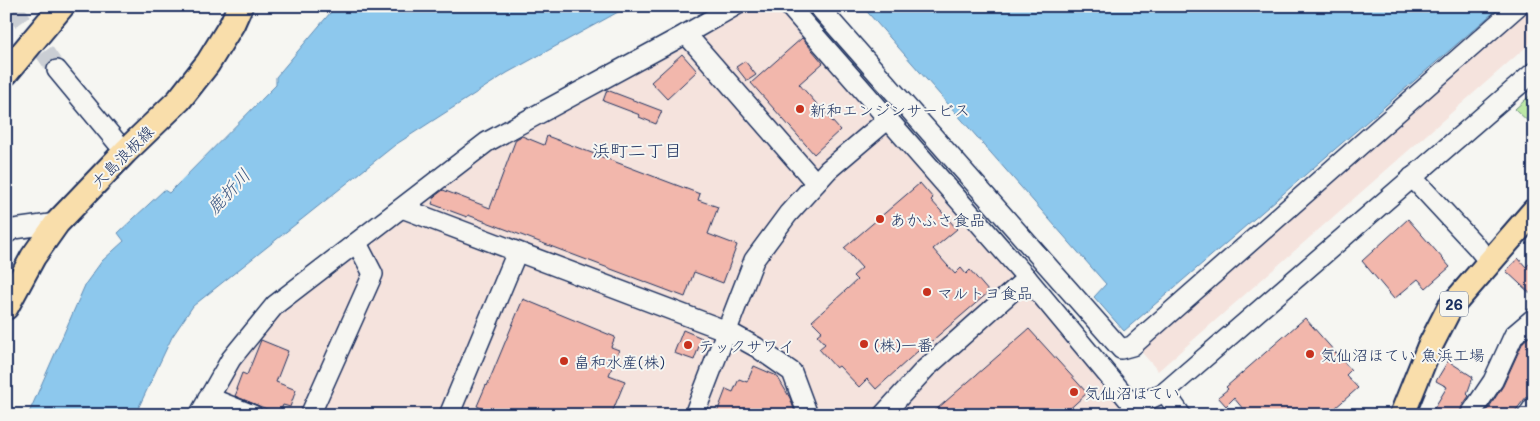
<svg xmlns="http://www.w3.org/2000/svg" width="1540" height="421" font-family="Mali,'Klee One',sans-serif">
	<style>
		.built { fill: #f5e3dd }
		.green { fill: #bce8a5; stroke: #6c8c82 }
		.water { fill: #8dc8ed; stroke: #5f8bb4 }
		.building { fill: #f2b7ac; stroke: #1b2f5e }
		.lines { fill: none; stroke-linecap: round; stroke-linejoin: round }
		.minor-tunnel { stroke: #caced4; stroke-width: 19; stroke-dasharray: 19 9; stroke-linecap: butt }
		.minor-casing { stroke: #1b2f5e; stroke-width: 22 }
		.major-casing { stroke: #1b2f5e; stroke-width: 28 }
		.minor { stroke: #f6f6f2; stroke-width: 19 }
		.major { stroke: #f9deab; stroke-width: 24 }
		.poi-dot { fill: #c8321e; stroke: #f6f6f2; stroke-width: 2 }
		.labels { text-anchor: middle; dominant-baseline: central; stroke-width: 4; stroke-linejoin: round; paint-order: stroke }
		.shield { fill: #f6f6f2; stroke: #5d6b8a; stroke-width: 1 }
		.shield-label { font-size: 15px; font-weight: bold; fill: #1b2f5e }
		.poi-label { font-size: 16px; fill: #1b2f5e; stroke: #f6f6f2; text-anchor: start }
		.street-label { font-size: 16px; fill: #1b2f5e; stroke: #f6f6f2 }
		.neighbourhood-label { font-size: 18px; fill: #1b2f5e; stroke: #f6f6f2 }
		.water-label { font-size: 18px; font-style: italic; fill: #385582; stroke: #f6f6f2 }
	</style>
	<rect width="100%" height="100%" fill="#f6f6f2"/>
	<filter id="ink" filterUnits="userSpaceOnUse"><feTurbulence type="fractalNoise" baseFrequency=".02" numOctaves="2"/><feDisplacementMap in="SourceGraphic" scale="10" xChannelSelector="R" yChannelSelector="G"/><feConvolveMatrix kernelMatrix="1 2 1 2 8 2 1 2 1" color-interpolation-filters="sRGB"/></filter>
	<g filter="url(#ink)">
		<g class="built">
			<polygon points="735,6 789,6 1139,415 202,415 263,308 434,184"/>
			<polygon points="1507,6 1534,6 1534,40 1158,371 1130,339"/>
		</g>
		<polygon class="green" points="1534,92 1534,127 1515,109"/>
		<g class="water">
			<polygon points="336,6 629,6 507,73 395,145 193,306 172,337 135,415 28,415 86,283 102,261 124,241 118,233 164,190 169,193 276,85 276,77"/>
			<polygon points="862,6 1501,6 1124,331 1094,297 1106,284"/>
		</g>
		<g class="building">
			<polygon points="802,38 823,63 799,84 840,130 814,154 751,83"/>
			<polygon points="682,54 697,71 667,99 651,82"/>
			<polygon points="745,61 756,75 747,81 736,67"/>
			<polygon points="607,90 662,111 656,124 639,117 640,115 603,101"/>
			<polygon points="522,136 544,145 547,136 700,194 698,200 718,207 708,234 737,245 723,283 694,272 685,297 468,215 467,217 432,204 435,196 443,190 490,208 516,139"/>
			<polygon points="920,183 933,198 931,200 957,229 933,249 955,274 961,268 966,274 970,270 989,292 919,352 918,351 876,389 867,379 859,387 839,366 836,368 819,349 825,344 817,335 822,331 812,321 857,280 853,276 862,268 844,248"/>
			<polygon points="1408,219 1450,267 1426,288 1418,279 1394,299 1362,261"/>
			<polygon points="1518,258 1526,267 1534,259 1534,297 1506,271"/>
			<polygon points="523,299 615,337 611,347 619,350 609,375 625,381 611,415 497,415 477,406 486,385 487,386"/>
			<polygon points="1305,318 1351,370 1346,375 1358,388 1327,415 1248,415 1234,398 1226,406 1218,397 1228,389 1226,387"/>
			<polygon points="1029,329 1087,393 1063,415 930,415"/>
			<polygon points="683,330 702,338 694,360 674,353"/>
			<polygon points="1534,333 1534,391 1531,396 1527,396 1512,415 1484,415 1503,386 1523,342"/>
			<polygon points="261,340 288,351 276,382 296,390 290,407 283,405 279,414 235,396 238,389 236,389 242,373 247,375"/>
			<polygon points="1448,361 1473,377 1467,394 1469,396 1462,406 1459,415 1430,415 1447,387 1436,381"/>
			<polygon points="754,366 777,376 790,398 796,415 716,415 726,389 733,392 739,379 747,382"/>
		</g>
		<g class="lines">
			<polyline class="minor-tunnel" points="12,6 57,70"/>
			<g class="minor-casing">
				<g id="minor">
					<polyline points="789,6 1027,278 1141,415"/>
					<polyline points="818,6 1121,349 1132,346 1518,6"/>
					<polyline points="686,34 816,183"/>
					<polyline points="57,70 125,152"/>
					<polyline points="1412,177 1477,247 1490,263"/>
					<polyline points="402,208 727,331 756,347 792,372 808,415"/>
					<polyline points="6,234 14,229 57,223"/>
					<polyline points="1165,392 1181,415"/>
					<polyline points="208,397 253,415"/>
					<polyline points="1135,406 1165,392 1534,72"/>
					<polyline points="199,415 231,359 275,305 487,142 686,34 735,6"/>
					<polyline points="310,415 373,274 357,243"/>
					<polyline points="449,415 517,252"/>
					<polyline points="694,415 754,260 788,214 828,170 888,119"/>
					<polyline points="883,415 925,369 1027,278"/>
					<polyline points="1470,415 1493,381 1514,335 1534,318"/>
					<polyline points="1528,415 1534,406"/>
				</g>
			</g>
			<g class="major-casing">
				<g id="major">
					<polyline points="6,73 62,6"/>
					<polyline points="6,307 33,257 57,223 125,152 179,100 208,63 232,24 240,6"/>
					<polyline points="1402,415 1429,348 1449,309 1534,211"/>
				</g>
			</g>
			<use href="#minor" class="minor"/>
			<use href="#major" class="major"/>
		</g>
	</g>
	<g class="poi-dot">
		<circle cx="800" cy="109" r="5"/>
		<circle cx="880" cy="219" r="5"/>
		<circle cx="927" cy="292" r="5"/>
		<circle cx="864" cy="344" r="5"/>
		<circle cx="688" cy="345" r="5"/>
		<circle cx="1310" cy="354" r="5"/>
		<circle cx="564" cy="361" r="5"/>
		<circle cx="1074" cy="392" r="5"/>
	</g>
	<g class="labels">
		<rect class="shield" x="1440" y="291.5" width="28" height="25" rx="4"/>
		<g class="shield-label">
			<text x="1454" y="304">26</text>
		</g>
		<g class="poi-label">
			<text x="810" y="109">新和エンジンサービス</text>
			<text x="890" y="219">あかふさ食品</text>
			<text x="937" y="292">マルトヨ食品</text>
			<text x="874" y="344">(株)一番</text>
			<text x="698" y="345">テックサワイ</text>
			<text x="1320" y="354">気仙沼ほてい 魚浜工場</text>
			<text x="574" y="361">畠和水産(株)</text>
			<text x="1084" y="392">気仙沼ほてい</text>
		</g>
		<g class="street-label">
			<text transform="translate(122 156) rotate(-45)">大島浪板線</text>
		</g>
		<g class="neighbourhood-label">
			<text x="637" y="150">浜町二丁目</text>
		</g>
		<g class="water-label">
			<text transform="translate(228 191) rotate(-47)">鹿折川</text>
		</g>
	</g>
	<rect width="1540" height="421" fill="none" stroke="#f6f6f2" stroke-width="25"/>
	<rect x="12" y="12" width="1515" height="396" fill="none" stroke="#1b2f5e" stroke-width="2" filter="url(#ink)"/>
</svg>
